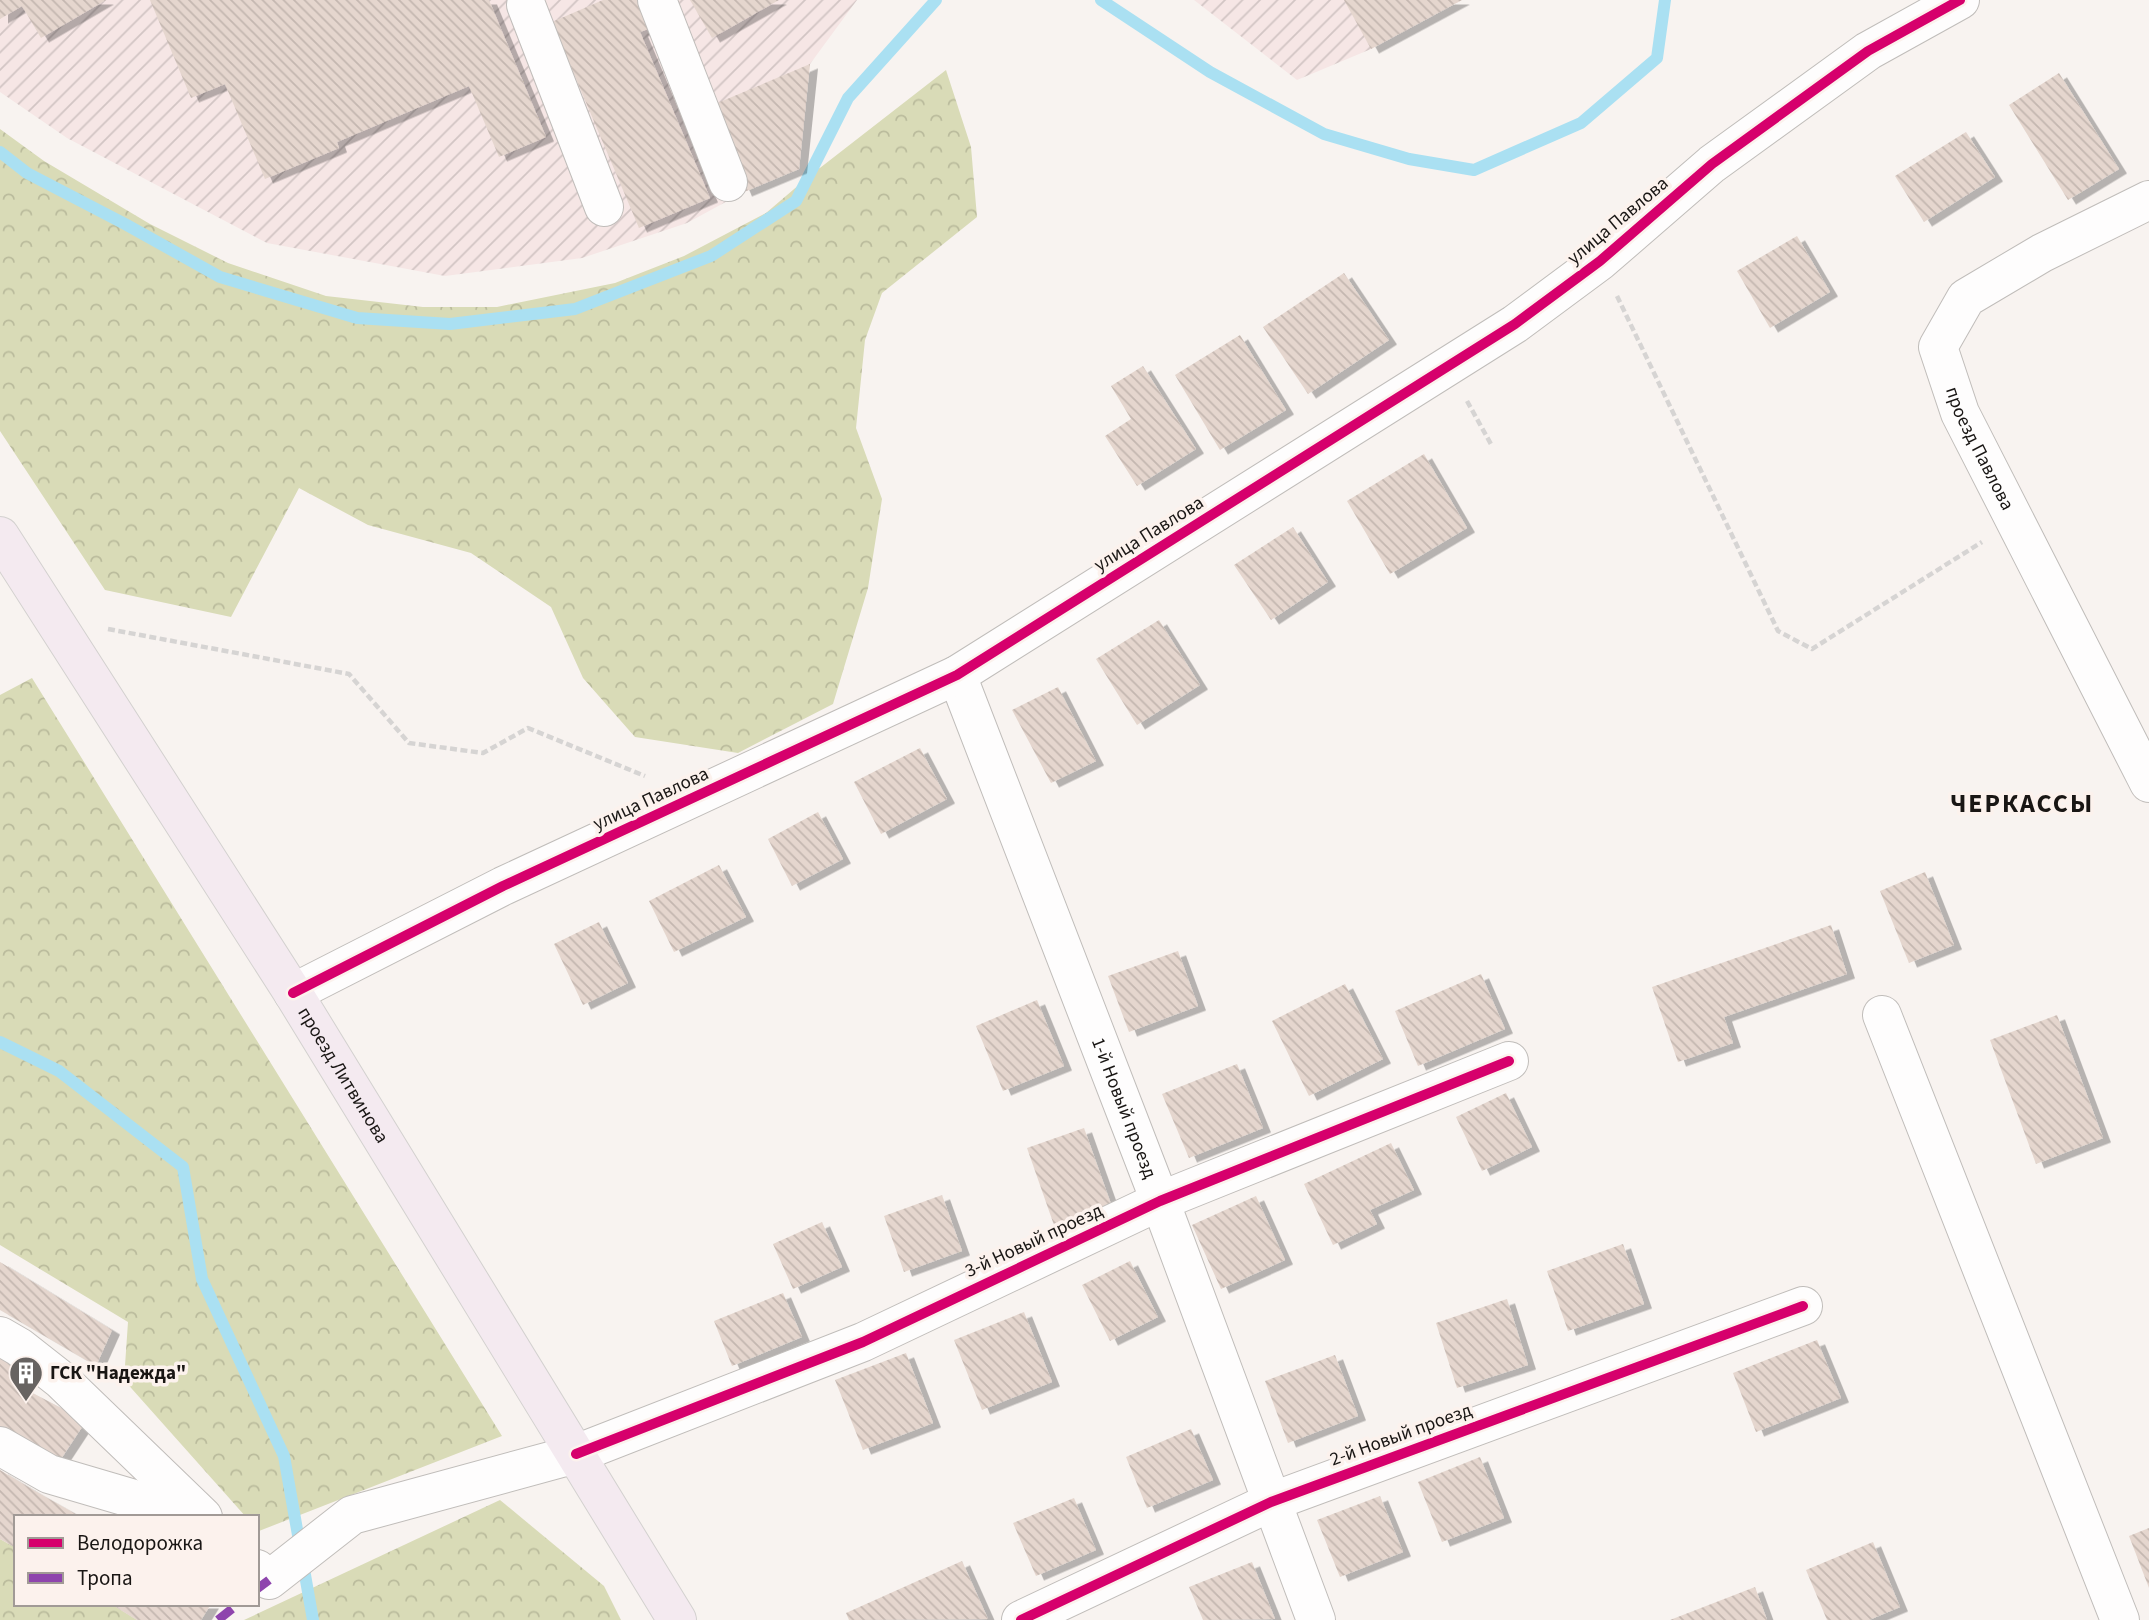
<svg xmlns="http://www.w3.org/2000/svg" width="2149" height="1620" font-family="'Source Sans 3',sans-serif">
	<style>
		.industrial { fill: url(#industrial-furrows) }
		.forest { fill: url(#forest-crowns) }
		.lines { fill: none; stroke-linecap: round; stroke-linejoin: round }
		.stream { stroke: #aae0f2; stroke-width: 12 }
		.building { fill: url(#building-back-hatch); filter: url(#shadow) }
		.minor-casing { stroke: #c0bdba; stroke-width: 40 }
		.major-casing { stroke: #d3d1cf; stroke-width: 40 }
		.path { stroke: #d6d4d3; stroke-width: 4.5; stroke-dasharray: 7 3.5; stroke-linecap: butt }
		.minor { stroke: #fefdfd; stroke-width: 38 }
		.major { stroke: #f4eaf0; stroke-width: 38 }
		.quiet { stroke: #8e44ad; stroke-width: 9; stroke-dasharray: 18 9; stroke-linecap: butt }
		.cycleway-casing { stroke: #fcf2ed; stroke-width: 15 }
		.cycleway { stroke: #d6006c; stroke-width: 10 }
		.labels { text-anchor: middle; dominant-baseline: central; stroke-width: 7; stroke-linejoin: round; paint-order: stroke }
		.street-label { font-size: 19px; fill: #191614; stroke: #fcf2ed }
		.poi-label { font-size: 19px; font-weight: bold; fill: #191614; stroke: #fcf2ed; text-anchor: start }
		.district-label { font-size: 26px; font-weight: bold; letter-spacing: 2px; fill: #191614; stroke: #fcf2ed }
	</style>
	<defs>
		<pattern id="industrial-furrows" width="10" height="10" patternUnits="userSpaceOnUse" patternTransform="scale(1.75)"><rect width="10" height="10" fill="#f6e6e5"/><path d="M-1 1l2-2M0 10L10 0M9 11l2-2" fill="none" stroke="#d2c5c4"/></pattern>
		<pattern id="forest-crowns" width="20" height="18" patternUnits="userSpaceOnUse" patternTransform="scale(1.75)"><rect width="20" height="18" fill="#d9dbb7"/><path d="M2 6a3 3 0 1 1 6 0M12 15a3 3 0 1 1 6 0" fill="none" stroke="#babb9c"/></pattern>
		<pattern id="building-back-hatch" width="6" height="6" patternUnits="userSpaceOnUse" patternTransform="scale(1.75)"><rect width="6" height="6" fill="#e5d6ce"/><path d="M-1 5l2 2M0 0l6 6M5-1l2 2" fill="none" stroke="#c4b7b0"/></pattern>
		<filter id="shadow"><feDropShadow dx="8" dy="4.5" stdDeviation="0" flood-color="#0004"/></filter>
	</defs>
	<rect width="100%" height="100%" fill="#f8f3f0"/>
	<g class="industrial">
		<polygon points="0,0 857,0 810,64 799,169 744,192 687,223 582,258 445,276 267,243 67,138 0,92"/>
		<polygon points="1194,0 1462,0 1371,49 1297,80"/>
	</g>
	<g class="forest">
		<polygon points="946,70 971,147 977,217 882,293 865,340 856,428 882,499 868,588 833,704 738,753 635,737 583,678 551,607 471,553 368,525 299,488 231,617 105,590 0,431 0,129 44,161 150,224 228,263 326,296 423,307 497,307 615,283 684,256 766,213 807,178"/>
		<polygon points="32,678 502,1436 259,1531 257,1517 246,1517 124,1380 128,1322 0,1245 0,695"/>
		<polygon points="500,1500 604,1586 621,1620 244,1620"/>
		<polygon points="0,1539 16,1548 16,1604 111,1604 137,1620 0,1620"/>
	</g>
	<g class="lines">
		<g class="stream">
			<polyline points="1101,0 1210,72 1324,134 1409,159 1474,170 1581,123 1657,58 1665,0"/>
			<polyline points="0,152 27,173 125,224 220,277 357,318 450,324 575,309 711,256 796,201 848,98 936,0"/>
			<polyline points="0,1042 59,1071 183,1167 202,1279 284,1456 313,1620"/>
		</g>
	</g>
	<g class="building">
		<polygon points="0,0 106,0 41,38 22,6 0,19"/>
		<polygon points="150,0 489,0 546,137 499,157 469,86 337,142 339,148 265,179 225,84 191,98"/>
		<polygon points="603,0 645,0 656,26 640,32 710,198 639,228 552,22"/>
		<polygon points="690,0 779,0 712,38"/>
		<polygon points="1344,0 1462,0 1371,49"/>
		<polygon points="810,64 799,169 744,192 708,107"/>
		<polygon points="2059,73 2119,169 2068,200 2009,105"/>
		<polygon points="1966,132 1995,177 1924,222 1895,176"/>
		<polygon points="1797,236 1830,292 1770,328 1737,271"/>
		<polygon points="1344,273 1389,340 1308,394 1263,327"/>
		<polygon points="1240,335 1286,410 1220,450 1175,375"/>
		<polygon points="1143,366 1196,449 1137,486 1105,436 1131,419 1111,386"/>
		<polygon points="1424,454 1467,528 1390,574 1347,501"/>
		<polygon points="1293,527 1328,582 1271,620 1234,565"/>
		<polygon points="1159,620 1200,685 1137,725 1096,659"/>
		<polygon points="1058,687 1096,761 1051,783 1012,710"/>
		<polygon points="920,748 947,799 881,834 854,782"/>
		<polygon points="818,812 843,859 792,886 768,839"/>
		<polygon points="719,865 746,917 674,952 649,901"/>
		<polygon points="1925,872 1954,945 1909,963 1880,891"/>
		<polygon points="599,922 628,983 583,1005 554,944"/>
		<polygon points="1831,925 1847,974 1724,1017 1733,1043 1678,1062 1652,987"/>
		<polygon points="1178,951 1198,1006 1129,1032 1108,976"/>
		<polygon points="1481,974 1505,1029 1418,1066 1395,1011"/>
		<polygon points="1345,984 1383,1059 1309,1096 1272,1021"/>
		<polygon points="1037,1000 1064,1066 1003,1091 976,1026"/>
		<polygon points="2057,1015 2103,1138 2036,1164 1990,1040"/>
		<polygon points="1237,1064 1263,1128 1189,1158 1162,1094"/>
		<polygon points="1506,1093 1532,1147 1482,1171 1456,1117"/>
		<polygon points="1084,1128 1112,1207 1055,1228 1027,1148"/>
		<polygon points="1391,1143 1414,1190 1370,1210 1377,1224 1333,1245 1304,1184"/>
		<polygon points="942,1195 962,1251 904,1272 884,1216"/>
		<polygon points="1256,1196 1285,1260 1221,1289 1192,1225"/>
		<polygon points="822,1222 842,1267 793,1289 773,1244"/>
		<polygon points="1623,1244 1644,1304 1568,1331 1547,1271"/>
		<polygon points="1130,1261 1158,1317 1110,1341 1082,1285"/>
		<polygon points="0,1262 112,1330 96,1366 0,1310"/>
		<polygon points="783,1293 802,1337 732,1366 714,1321"/>
		<polygon points="1507,1299 1528,1365 1457,1388 1436,1323"/>
		<polygon points="1024,1312 1052,1382 982,1410 954,1340"/>
		<polygon points="1817,1340 1841,1398 1756,1432 1733,1373"/>
		<polygon points="0,1352 27,1368 19,1386 86,1421 57,1465 0,1432"/>
		<polygon points="906,1353 933,1423 863,1450 835,1380"/>
		<polygon points="1335,1355 1358,1416 1288,1443 1265,1381"/>
		<polygon points="1191,1429 1213,1480 1147,1508 1126,1457"/>
		<polygon points="1480,1457 1504,1518 1442,1542 1418,1482"/>
		<polygon points="0,1470 35,1491 81,1517 16,1517 16,1548 0,1539"/>
		<polygon points="1380,1496 1403,1552 1340,1577 1317,1520"/>
		<polygon points="1074,1498 1096,1550 1036,1576 1013,1523"/>
		<polygon points="2149,1528 2149,1588 2129,1536"/>
		<polygon points="1873,1542 1900,1607 1869,1620 1827,1620 1806,1570"/>
		<polygon points="962,1561 988,1619 849,1620 846,1613"/>
		<polygon points="1252,1562 1275,1619 1203,1620 1189,1587"/>
		<polygon points="1755,1587 1767,1620 1670,1620"/>
		<polygon points="111,1604 211,1604 201,1620 137,1620"/>
	</g>
	<g class="lines">
		<g class="minor-casing">
			<g id="minor">
				<polyline points="657,0 728,182"/>
				<polyline points="526,5 604,207"/>
				<path id="s1" d="M2149,200L2042,253L1966,298L1938,347L1960,413L2149,783"/>
				<path id="s2" d="M957,675L1160,1201L1316,1620"/>
				<polyline points="293,993 503,886 957,675 1515,324 1600,261 1712,164 1868,51 1960,0"/>
				<polyline points="1882,1015 2120,1620"/>
				<polyline points="0,1336 19,1347 61,1380 203,1517"/>
				<polyline points="0,1446 49,1474 195,1517"/>
				<polyline points="257,1569 269,1580 352,1515 576,1454 863,1342 1160,1201 1509,1061"/>
				<polyline points="1021,1620 1271,1502 1803,1306"/>
			</g>
		</g>
		<g class="major-casing">
			<g id="major">
				<path id="s3" d="M0,536L293,993L677,1620"/>
			</g>
		</g>
		<g class="path">
			<polyline points="1617,296 1778,631 1812,649 1982,542"/>
			<polyline points="1467,401 1492,446"/>
			<polyline points="108,629 349,674 409,743 483,753 528,728 645,776"/>
		</g>
		<use href="#minor" class="minor"/>
		<use href="#major" class="major"/>
		<g class="quiet">
			<polyline points="257,1589 269,1580"/>
			<polyline points="218,1620 238,1604"/>
		</g>
		<g class="cycleway-casing">
			<g id="cycleway">
				<polyline points="293,993 503,886 957,675 1515,324 1600,261 1712,164 1868,51 1960,0"/>
				<polyline points="576,1454 863,1342 1160,1201 1509,1061"/>
				<polyline points="1021,1620 1271,1502 1803,1306"/>
			</g>
		</g>
		<use href="#cycleway" class="cycleway"/>
	</g>
	<defs>
		<g id="building-pin" transform="scale(1.75)"><path d="M0 17L-7.5 6A9.5 9.5 0 1 1 7.5 6Z" fill="#676361" stroke="#fcf2ed"/><path d="M-4-6H4V6H1V3H-1V6H-4ZM-2.5-4.3h1.7v1.8h-1.7ZM.8-4.3h1.7v1.8H.8ZM-2.5-1h1.7V.8h-1.7ZM.8-1h1.7V.8H.8Z" fill="#fff"/></g>
	</defs>
	<g fill-rule="evenodd">
		<use href="#building-pin" x="26" y="1373"/>
	</g>
	<g class="labels">
		<g class="street-label">
			<text transform="translate(1618 221) rotate(-40)">улица Павлова</text>
			<text stroke="none"><textPath href="#s1" startOffset="374">проезд Павлова</textPath></text>
			<text transform="translate(1149 534) rotate(-32)">улица Павлова</text>
			<text transform="translate(651 799) rotate(-25)">улица Павлова</text>
			<text stroke="none"><textPath href="#s3" startOffset="639">проезд Литвинова</textPath></text>
			<text stroke="none"><textPath href="#s2" startOffset="464">1-й Новый проезд</textPath></text>
			<text transform="translate(1034 1241) rotate(-25)">3-й Новый проезд</text>
			<text transform="translate(1401 1435) rotate(-20)">2-й Новый проезд</text>
		</g>
		<g class="poi-label">
			<text x="50" y="1373">ГСК "Надежда"</text>
		</g>
		<g class="district-label">
			<text x="2022" y="803">ЧЕРКАССЫ</text>
		</g>
	</g>
	<rect x="14" y="1515" width="245" height="91" fill="#fcf2ed" stroke="#a19a96" stroke-width="2"/>
	<rect x="28" y="1538" width="35" height="10" fill="#d6006c" stroke="#a19a96" stroke-width="2"/>
	<text x="77" y="1550" font-size="21" fill="#191614">Велодорожка</text>
	<rect x="28" y="1573" width="35" height="10" fill="#8e44ad" stroke="#a19a96" stroke-width="2"/>
	<text x="77" y="1585" font-size="21" fill="#191614">Тропа</text>
</svg>
